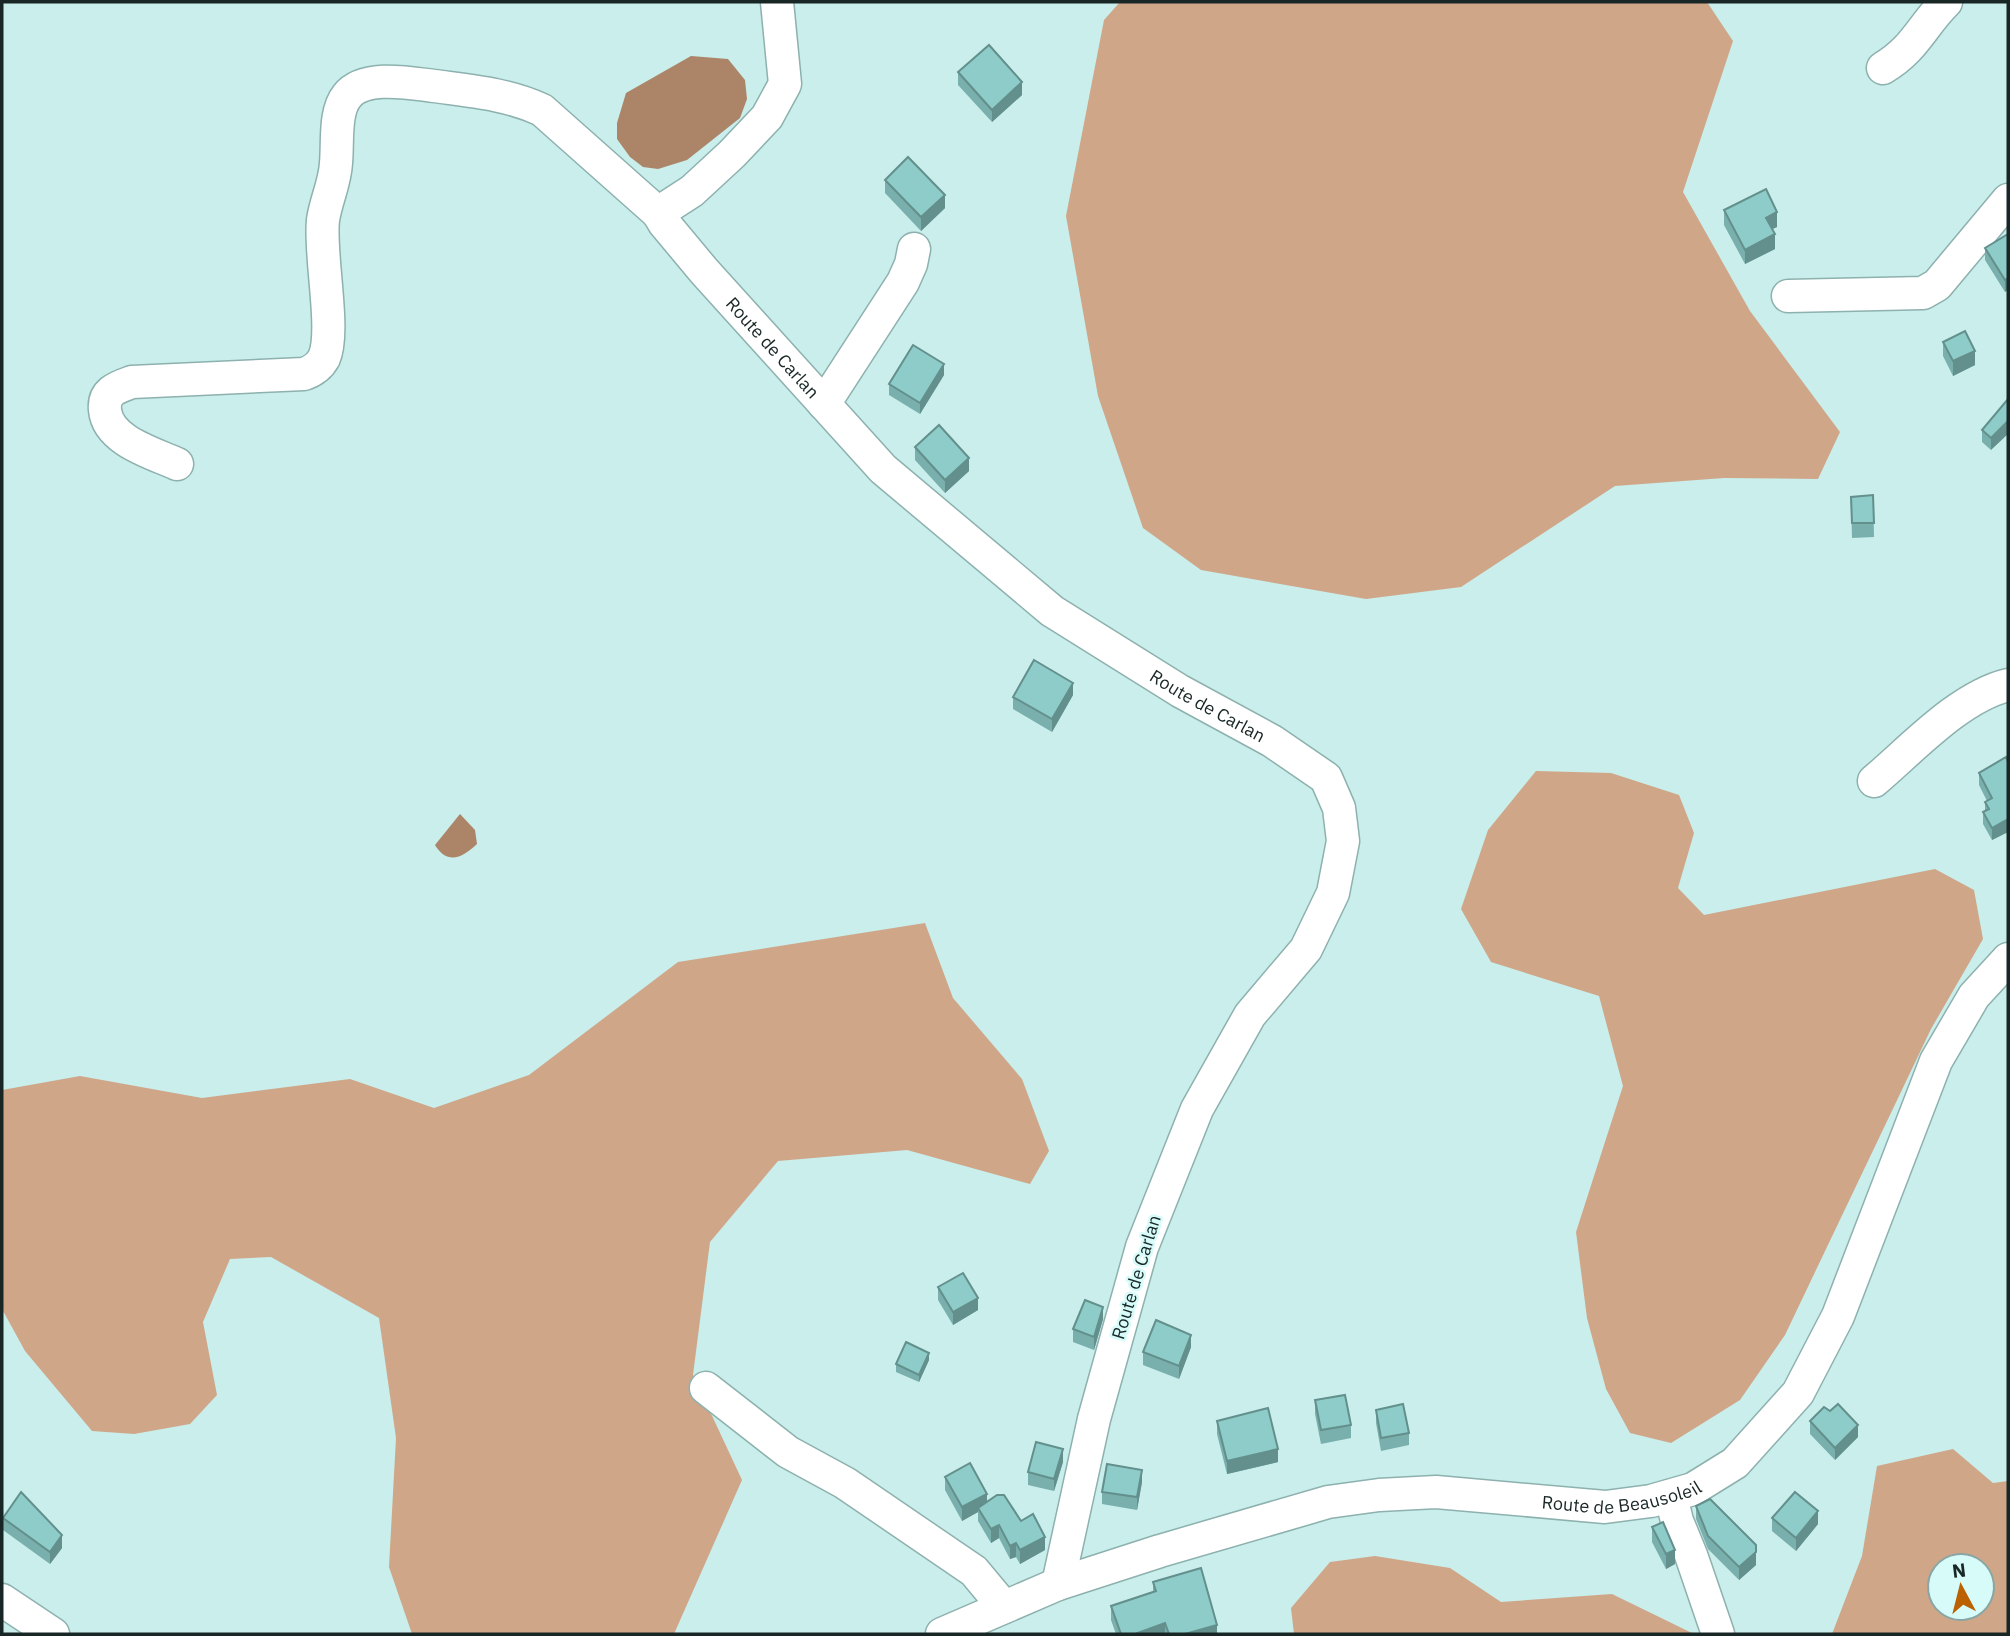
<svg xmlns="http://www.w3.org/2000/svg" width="2010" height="1636" font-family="'IBM Plex Sans',sans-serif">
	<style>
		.forest { fill: #d0a689; fill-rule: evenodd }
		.water { fill: #ac8468 }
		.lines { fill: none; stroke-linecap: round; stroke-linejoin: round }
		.minor-casing { stroke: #8db1ae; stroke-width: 35 }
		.minor { stroke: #fff; stroke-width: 32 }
		.wall { fill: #79afac }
		.shaded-wall { fill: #638f8c }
		.building { fill: #8dccc8; stroke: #638f8c; stroke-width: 2 }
		.labels { text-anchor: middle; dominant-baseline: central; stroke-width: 5; stroke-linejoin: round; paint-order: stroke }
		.street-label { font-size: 18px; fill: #182625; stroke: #d6fbf9 }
	</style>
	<rect width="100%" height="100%" fill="#c9eeeb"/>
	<g class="forest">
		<polygon points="1120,2 1707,2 1733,41 1683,192 1750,311 1840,432 1818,479 1724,478 1615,486 1461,587 1366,599 1201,570 1143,528 1098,396 1066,216 1104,20"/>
		<polygon points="1536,771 1611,773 1679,795 1694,833 1678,888 1704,915 1935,869 1974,890 1983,939 1931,1029 1785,1335 1740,1400 1671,1443 1630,1433 1606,1389 1587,1318 1576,1232 1623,1086 1599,996 1491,962 1461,909 1488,830"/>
		<polygon points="925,923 953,998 1022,1079 1049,1151 1030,1184 907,1150 778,1161 710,1242 693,1375 742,1480 674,1634 412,1634 389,1567 396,1438 379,1318 271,1257 230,1259 203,1322 217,1395 190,1424 134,1434 92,1431 25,1351 2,1309 2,1090 80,1076 202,1098 350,1079 434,1108 529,1075 678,962"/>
		<path d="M1953,1449L1993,1483L2008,1481V1634H1832L1862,1556L1877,1466ZM1982,1566V1608H1940V1566Z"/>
		<polygon points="1375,1556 1450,1568 1501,1602 1612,1594 1694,1634 1294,1634 1291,1608 1330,1562"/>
	</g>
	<g class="water">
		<polygon points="691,56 728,59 745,80 747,99 740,118 687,160 658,169 643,167 630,157 617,139 617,123 626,93"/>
		<path d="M460,814L475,830L477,844C463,857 448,866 435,845Z"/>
	</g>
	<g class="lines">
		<g class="minor-casing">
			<g id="minor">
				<path id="s1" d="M777,2L785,84L767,117L732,154L692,191L658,213L664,223L704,271L883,469L1052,611L1180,691L1272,741L1326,778L1339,808L1343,841L1333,893L1306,949L1250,1015L1197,1109L1142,1247L1094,1419L1058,1584"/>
				<path d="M1883,68C1915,49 1921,27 1946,2"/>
				<polyline points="1788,296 1923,293 1937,285 2008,200"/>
				<polyline points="824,404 903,282 911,264 914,249"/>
				<path d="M177,464C153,453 108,441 105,410C103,391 118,387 132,382L304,374C313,371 319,367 324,358C336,331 319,254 323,220C326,200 335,183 336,163C338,143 334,112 347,96C364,74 410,83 434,86C471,91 508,94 542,110L658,213"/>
				<path d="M1874,781C1912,749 1959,697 2008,685"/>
				<polyline points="706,1388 788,1452 845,1483 974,1571 1004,1607"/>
				<polyline points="1671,1496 1677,1521 1691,1555 1718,1634"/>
				<polyline points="2,1600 53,1634"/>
				<path id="s2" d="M942,1634L1058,1584L1160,1551L1328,1502L1379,1495L1436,1492L1605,1507L1651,1501L1693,1489L1735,1463L1798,1393L1838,1316L1936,1061L1974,996L2008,959"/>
			</g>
		</g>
		<use href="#minor" class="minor"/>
	</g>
	<g class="wall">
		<polygon points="958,72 1022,95 992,122 958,85"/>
		<polygon points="885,180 945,208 921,231 885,193"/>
		<polygon points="1724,210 1777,227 1772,229 1775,249 1745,264 1724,225"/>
		<polygon points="2008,234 2005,292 1985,260 1985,248"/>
		<polygon points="1943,342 1975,365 1953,376 1943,356"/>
		<polygon points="944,375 920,414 889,395 889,384"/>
		<polygon points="2008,399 1991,450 1982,442 1982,430"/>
		<polygon points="915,447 969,471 945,493 915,460"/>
		<polygon points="1873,495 1874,537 1852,538 1851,497"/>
		<polygon points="1073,695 1052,732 1013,709 1013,697"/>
		<polygon points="2008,762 2008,832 1992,840 1983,824 1983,812 1985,811 1985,802 1987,801 1979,785 1979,773"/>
		<polygon points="938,1287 978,1310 953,1325 938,1300"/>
		<polygon points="1103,1319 1094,1350 1073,1342 1073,1329"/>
		<polygon points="1191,1347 1179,1379 1143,1365 1143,1352"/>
		<polygon points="929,1360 919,1382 896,1372 896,1364"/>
		<polygon points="1315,1400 1351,1425 1351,1438 1321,1444 1315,1414"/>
		<polygon points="1376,1410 1409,1433 1409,1445 1381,1451 1376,1423"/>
		<polygon points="1217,1421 1278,1462 1227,1474 1217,1434"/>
		<polygon points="1810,1421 1858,1437 1835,1460 1810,1434"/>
		<polygon points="1063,1462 1054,1491 1028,1485 1028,1472"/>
		<polygon points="945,1477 1021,1521 1045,1550 1020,1564 1016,1557 1010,1559 999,1538 991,1543 978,1521 978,1512 962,1521 945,1490"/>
		<polygon points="1142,1482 1137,1510 1102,1504 1102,1492"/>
		<polygon points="1696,1506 1756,1565 1739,1580 1708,1549 1696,1519"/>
		<polygon points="3,1518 62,1548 50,1564 3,1530"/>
		<polygon points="1772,1518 1818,1524 1796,1551 1772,1531"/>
		<polygon points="1652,1527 1675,1564 1666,1569 1652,1542"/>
		<polygon points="1153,1582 1217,1634 1116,1634 1111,1620 1111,1606 1153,1592"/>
	</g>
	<g class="shaded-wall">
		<polygon points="1022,82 1022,95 992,122 992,110"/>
		<polygon points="945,195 945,208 921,231 921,217"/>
		<polygon points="1777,212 1777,227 1766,232 1766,218"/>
		<polygon points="1775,234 1775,249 1745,264 1745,250"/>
		<polygon points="2008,278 2008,290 2005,292 2005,280"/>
		<polygon points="1975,351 1975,365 1953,376 1953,361"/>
		<polygon points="944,364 944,375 920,414 920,403"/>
		<polygon points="2008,421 2008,434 1991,450 1991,438"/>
		<polygon points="969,458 969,471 945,493 945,480"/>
		<polygon points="1073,683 1073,695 1052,732 1052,719"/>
		<polygon points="2008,819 2008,832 1992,840 1992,828"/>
		<polygon points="978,1298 978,1310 953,1325 953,1312"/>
		<polygon points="1103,1307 1103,1319 1094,1350 1094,1337"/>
		<polygon points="1191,1335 1191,1347 1179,1379 1179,1366"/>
		<polygon points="929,1353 929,1360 919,1382 919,1375"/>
		<polygon points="1858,1425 1858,1437 1835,1460 1835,1448"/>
		<polygon points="1063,1449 1063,1462 1054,1491 1054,1479"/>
		<polygon points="1278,1449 1278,1462 1227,1474 1227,1461"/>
		<polygon points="1142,1470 1142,1482 1137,1510 1137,1497"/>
		<polygon points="987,1494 987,1507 978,1508 978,1512 962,1521 962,1507"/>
		<polygon points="1818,1511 1818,1524 1796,1551 1796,1538"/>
		<polygon points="999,1525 999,1538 991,1543 991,1529"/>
		<polygon points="62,1535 62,1548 50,1564 50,1552"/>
		<polygon points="1045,1537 1045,1550 1020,1564 1020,1550"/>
		<polygon points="1016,1543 1016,1557 1010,1559 1010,1546"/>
		<polygon points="1675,1550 1675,1564 1666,1569 1666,1554"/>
		<polygon points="1756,1552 1756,1565 1739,1580 1739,1567"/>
		<polygon points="1165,1623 1165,1634 1135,1634"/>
		<polygon points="1217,1625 1217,1634 1185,1634"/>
	</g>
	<g class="building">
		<polygon points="989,45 1022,82 992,110 958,72"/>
		<polygon points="908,157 945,195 921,217 885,180"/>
		<polygon points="1766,189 1777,212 1766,218 1775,234 1745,250 1724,210"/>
		<polygon points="2008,234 2008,278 2005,280 1985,248"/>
		<polygon points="1965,331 1975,351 1953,361 1943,342"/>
		<polygon points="913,345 944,364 920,403 889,384"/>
		<polygon points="2008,399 2008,421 1991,438 1982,430"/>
		<polygon points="939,425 969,458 945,480 915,447"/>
		<polygon points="1873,495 1874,523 1852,523 1851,497"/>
		<polygon points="1034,660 1073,683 1052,719 1013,697"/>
		<polygon points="2006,757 2008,762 2008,819 1992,828 1983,812 1989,809 1985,802 1992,798 1979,773"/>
		<polygon points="963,1273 978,1298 953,1312 938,1287"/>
		<polygon points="1085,1300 1103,1307 1094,1337 1073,1329"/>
		<polygon points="1156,1320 1191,1335 1179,1366 1143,1352"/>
		<polygon points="906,1342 929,1353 919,1375 896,1364"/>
		<polygon points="1345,1395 1351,1425 1321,1430 1315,1400"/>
		<polygon points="1403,1404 1409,1433 1381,1438 1376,1410"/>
		<polygon points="1838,1404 1858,1425 1835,1448 1810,1421 1824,1407 1830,1411"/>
		<polygon points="1268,1408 1278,1449 1227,1461 1217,1421"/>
		<polygon points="1036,1442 1063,1449 1054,1479 1028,1472"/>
		<polygon points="970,1463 987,1494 962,1507 945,1477"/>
		<polygon points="1107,1464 1142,1470 1137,1497 1102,1492"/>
		<polygon points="21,1492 62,1535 50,1552 3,1518"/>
		<polygon points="1795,1492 1818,1511 1796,1538 1772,1518"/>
		<polygon points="997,1495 1004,1495 1021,1521 1033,1514 1045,1537 1020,1550 1016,1543 1010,1546 999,1525 991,1529 978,1508"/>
		<polygon points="1710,1499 1756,1545 1756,1552 1739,1567 1708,1536 1696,1506"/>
		<polygon points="1663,1522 1675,1550 1666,1554 1652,1527"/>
		<polygon points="1201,1568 1217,1625 1185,1634 1169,1634 1165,1623 1135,1634 1121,1634 1111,1606 1156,1591 1153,1582"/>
	</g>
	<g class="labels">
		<g class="street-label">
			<text stroke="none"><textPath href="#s1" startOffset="443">Route de Carlan</textPath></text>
			<text stroke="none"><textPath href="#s1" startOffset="1010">Route de Carlan</textPath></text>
			<text transform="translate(1136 1277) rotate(-73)">Route de Carlan</text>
			<text stroke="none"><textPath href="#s2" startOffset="704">Route de Beausoleil</textPath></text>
		</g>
	</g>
	<rect width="2010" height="1636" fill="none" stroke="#182625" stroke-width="7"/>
	<g transform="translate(1961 1587) rotate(353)"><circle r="33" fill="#d6fbf9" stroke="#8aa6a4" stroke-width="2"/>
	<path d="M0-5L12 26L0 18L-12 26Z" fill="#bb6100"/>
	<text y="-10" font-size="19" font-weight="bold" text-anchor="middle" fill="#182625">N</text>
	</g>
</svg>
